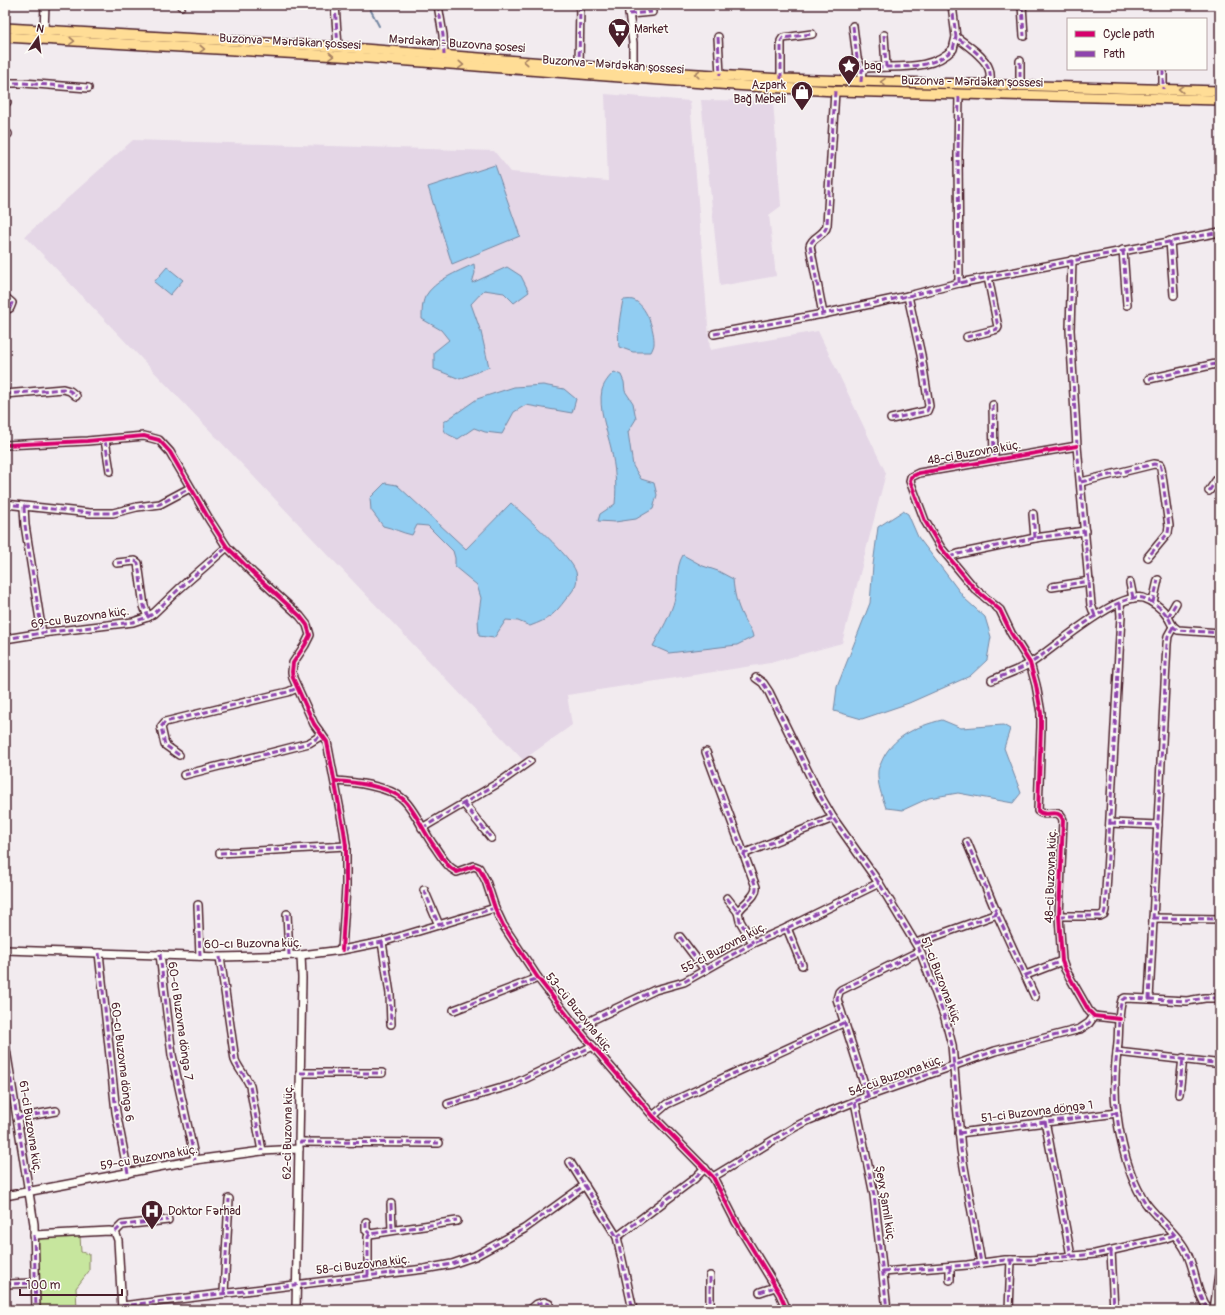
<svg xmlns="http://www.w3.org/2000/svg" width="1225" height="1315" font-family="Pangolin,sans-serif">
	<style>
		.built { fill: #e4d6e6 }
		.green { fill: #c7e69e; stroke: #888264 }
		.water { fill: #91cdf2; stroke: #7587a2 }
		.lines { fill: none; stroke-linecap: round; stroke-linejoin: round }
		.stream { stroke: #7587a2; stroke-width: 2 }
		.minor-casing { stroke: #4a1f2b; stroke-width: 10 }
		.major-casing { stroke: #4a1f2b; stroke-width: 12 }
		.minor { stroke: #fdfcf7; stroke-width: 7 }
		.major { stroke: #ffdd96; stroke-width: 9 }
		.quiet { stroke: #8e44ad; stroke-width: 3; stroke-dasharray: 6 3; stroke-linecap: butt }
		.cycleway-casing { stroke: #fdfcf7; stroke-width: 6 }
		.cycleway { stroke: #d6006c; stroke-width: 4 }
		.oneway { stroke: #a47e60 }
		.labels { text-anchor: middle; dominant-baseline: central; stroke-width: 3; stroke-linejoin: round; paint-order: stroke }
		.poi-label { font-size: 12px; fill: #4a1f2b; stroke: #fdfcf7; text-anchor: start }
		.street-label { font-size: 12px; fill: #4a1f2b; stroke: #fdfcf7 }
	</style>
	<rect width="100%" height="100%" fill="#f2ebef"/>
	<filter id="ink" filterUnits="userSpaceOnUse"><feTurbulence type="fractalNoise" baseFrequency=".025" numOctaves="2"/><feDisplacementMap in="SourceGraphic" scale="8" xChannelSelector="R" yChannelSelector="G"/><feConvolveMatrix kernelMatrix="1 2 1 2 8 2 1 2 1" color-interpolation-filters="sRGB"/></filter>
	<g filter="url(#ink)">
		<g class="built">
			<polygon points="605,94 690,101 710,350 818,331 886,473 842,643 770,663 567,695 572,725 523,760 25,236 133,140 494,151 511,172 608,181"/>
			<polygon points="701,100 773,101 781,206 769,215 776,276 720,286"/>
		</g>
		<polygon class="green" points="80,1236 81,1252 89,1254 89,1271 76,1288 77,1310 40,1310 38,1239"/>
		<g class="water">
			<polygon points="495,165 520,236 452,264 428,187"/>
			<path d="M474,264L475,273L472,283L507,267L521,276L529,292L514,303L504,293L484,290L471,304L481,332L489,367L460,379L434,369V352L449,340L441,330L422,319C422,313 422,303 425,297C435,280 457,272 474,264Z"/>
			<polygon points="167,267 183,280 170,295 154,282"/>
			<path d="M623,300C626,300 630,299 633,300C646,304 655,331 654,344C654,346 652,350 651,352H633L619,347C617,331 620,316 623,300Z"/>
			<path d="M614,372L621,375L624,382L625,391L633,403L636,419L628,432L633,466L641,479L654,483L657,495L653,509L636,519L615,522L598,521L600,514L615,504C617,484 615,468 611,448C607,431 598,408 602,390C604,383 609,377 614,372Z"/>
			<path d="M543,385L564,389L576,399L572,413L526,405L514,412L502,434L485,432L474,428L458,439C448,434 442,434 444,422L477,399L514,387Z"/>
			<path d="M385,483L397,485L466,549L511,503C525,516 571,556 576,572C579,584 573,591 566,599C554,615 549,619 530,626L518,621L506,620L494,638L479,636L478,619L481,598L477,585L455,567V558L453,551L428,526L417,525L412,535C402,533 393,528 383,526L371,510L370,498Z"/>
			<polygon points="903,511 908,514 918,537 944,571 965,599 985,617 991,637 987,660 970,676 909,703 862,719 834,711 837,687 870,603 873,565 878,527"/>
			<path d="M683,555L703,566L718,571L733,579C734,593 737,605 743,617C746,625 752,629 753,637L737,645L669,653L653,646C661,631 671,615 675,598C679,584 675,568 683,555Z"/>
			<path d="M942,720L961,728L1003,725L1010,729L1004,748L1021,793L1013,803L958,793L929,798L903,810L886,808C882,796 877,784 878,771C878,769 880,765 881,763C891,737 917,726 942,720Z"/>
		</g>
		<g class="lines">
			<polyline class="stream" points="368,5 379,26"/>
			<g class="minor-casing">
				<g id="minor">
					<polyline points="335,5 338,47"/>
					<polyline points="438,5 443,35 444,55"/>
					<polyline points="628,5 633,43 633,70"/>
					<path d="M952,5L956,37C966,44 985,57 989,69C991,74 990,80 990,85"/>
					<polyline points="1022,5 1024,36"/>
					<polyline points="181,6 181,5"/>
					<polyline points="629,14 652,12"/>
					<polyline points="853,26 857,58 862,70"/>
					<polyline points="44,31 45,5"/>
					<polyline points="884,35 886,67"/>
					<polyline points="718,37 720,75"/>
					<polyline points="579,65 580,5"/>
					<polyline points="1163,69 1163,89"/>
					<polyline points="781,79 781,41 783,38 812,34"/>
					<path d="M861,82L862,70L867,68C895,65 931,72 953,49L956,37"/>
					<polyline points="5,83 23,83 88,88"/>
					<polyline points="1020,86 1020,61"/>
					<polyline points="5,97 7,102"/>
					<polyline points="5,134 8,134"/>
					<polyline points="1170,241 1174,295"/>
					<polyline points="1123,250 1127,305"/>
					<polyline points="1072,260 1070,330 1077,446 1091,605 1095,616"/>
					<polyline points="959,283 958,155 959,94"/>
					<polyline points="5,297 12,303 10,308 5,310"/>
					<path d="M823,314L810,246C812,236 825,236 827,225L835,91"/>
					<polyline points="714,334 823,314 908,296 959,283 1220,232"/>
					<polyline points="967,337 994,330 997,329 998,327 988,277"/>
					<polyline points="1149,379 1220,363"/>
					<polyline points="5,394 63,389 70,391 76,396"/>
					<polyline points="993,405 994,460"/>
					<polyline points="891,419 927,411 929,406 921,355 908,296"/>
					<polyline points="105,440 110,471"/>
					<polyline points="5,445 87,441 144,436 159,440 170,452 209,519 227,547 254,574 300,616 307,625 310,635 305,645 293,663 292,672 293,678 314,724 327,742 344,831 346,846 346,887 342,950"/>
					<path d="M1077,446L919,473L911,477L910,481L925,521L941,548L975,589L1000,610L1011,633L1030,663L1036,685L1041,713V727L1038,811C1046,819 1058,806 1063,820L1059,916L1062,961L1065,969L1089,1011L1094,1016L1120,1019"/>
					<polyline points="1081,482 1154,464 1160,465 1161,468 1169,526 1168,533 1148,557"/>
					<polyline points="1209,491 1220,475"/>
					<polyline points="5,504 90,513 113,513 137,507 160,504 190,488"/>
					<polyline points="24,507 25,525 42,633"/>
					<polyline points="1033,514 1035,538"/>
					<polyline points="949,557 958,554 1035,538 1085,531"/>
					<polyline points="117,563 135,561 138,563 144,606 148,617"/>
					<polyline points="1130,583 1133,598"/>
					<polyline points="1052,587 1090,581"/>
					<polyline points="1153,602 1158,580"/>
					<polyline points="1168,617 1176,603"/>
					<path d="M1173,627L1168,636L1167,644L1149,999L1125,998L1122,1000C1118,1012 1119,1029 1118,1042C1117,1054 1115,1066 1115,1079C1114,1116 1124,1170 1145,1202C1156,1218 1179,1235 1186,1251C1196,1270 1195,1292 1209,1310"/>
					<polyline points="5,639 42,633 133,622 148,617 154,613 179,589 227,547"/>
					<polyline points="756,678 763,683 769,692 819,794 833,818 879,883 920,951 945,1018 952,1045 961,1150 981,1263"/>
					<path d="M992,680C1004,675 1019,670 1031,663C1054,648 1117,592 1143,598C1152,601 1162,608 1167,616C1172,622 1170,626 1178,630L1220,633"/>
					<path d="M706,752L756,887C757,897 743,903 738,912L740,921L753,943"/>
					<polyline points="179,755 165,745 161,727 165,722 275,695 288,692 297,688"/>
					<polyline points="184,775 309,743 322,735"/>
					<path d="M335,781C354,782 388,786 403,799C414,809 423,830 432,843C438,851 443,861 451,868L457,872L474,866L479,868L486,881L495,908L503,925L538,978L578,1029L653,1116L713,1177L736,1222L780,1294L787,1310"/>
					<polyline points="464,804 491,838"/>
					<polyline points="1110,823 1158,825"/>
					<polyline points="422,828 500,782 530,761"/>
					<polyline points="967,842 997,914 1035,997"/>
					<polyline points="220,853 346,846"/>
					<polyline points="743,854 833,818"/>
					<polyline points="424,890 439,925"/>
					<polyline points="727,898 738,912"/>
					<polyline points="198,905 200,956"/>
					<polyline points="287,914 289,955"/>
					<polyline points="1059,916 1100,916 1104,914 1105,910 1121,616 1120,603"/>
					<polyline points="1153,918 1220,919"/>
					<polyline points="787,928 802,965"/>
					<polyline points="680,937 705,970"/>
					<polyline points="382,942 390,994 391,1024"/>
					<polyline points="916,943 997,914"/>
					<polyline points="5,950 220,957 301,955 342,950 382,942 495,908"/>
					<polyline points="99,953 116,1112 128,1173"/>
					<polyline points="160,954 172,1055 195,1160"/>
					<path d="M220,957L235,1060C239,1070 246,1076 250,1086L262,1151"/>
					<polyline points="1026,975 1062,961"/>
					<polyline points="1149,999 1187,1001 1205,998 1220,998"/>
					<polyline points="454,1010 538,978"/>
					<polyline points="578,1029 594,1019 655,990 684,982 753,943 787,928 879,883"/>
					<polyline points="5,1043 34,1224 36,1310"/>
					<polyline points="1117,1052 1214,1063"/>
					<polyline points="300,1073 382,1073"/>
					<polyline points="1179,1094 1183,1058"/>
					<polyline points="868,1096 837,999 839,992 841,990 920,951"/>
					<polyline points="855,1102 874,1195 887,1310"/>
					<polyline points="448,1104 512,1085 593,1046"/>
					<polyline points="653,1116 667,1104 845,1022"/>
					<polyline points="17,1118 56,1111"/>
					<polyline points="1045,1121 1071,1256"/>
					<polyline points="959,1133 1117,1113"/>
					<polyline points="299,1142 439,1143"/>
					<polyline points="570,1162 617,1237 633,1310"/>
					<polyline points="713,1177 795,1127 809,1120 868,1096 995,1051 1080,1029 1089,1023 1094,1016"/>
					<polyline points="5,1196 195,1160 262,1151 299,1149"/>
					<polyline points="391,1204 392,1230"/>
					<polyline points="366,1222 366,1230 370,1234"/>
					<polyline points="115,1232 122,1225 168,1220"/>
					<polyline points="34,1235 109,1231 115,1232 118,1240 122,1310"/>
					<polyline points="617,1237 694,1179 705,1168"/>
					<polyline points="1111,1251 1114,1310"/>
					<polyline points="950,1267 950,1280"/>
					<polyline points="883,1272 967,1265 1005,1260 1031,1260 1095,1254 1166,1238 1174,1235"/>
					<polyline points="368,1275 368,1237 370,1234 457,1221"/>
					<polyline points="5,1284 36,1283"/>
					<polyline points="760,1292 775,1287"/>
					<polyline points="224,1293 229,1199"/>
					<polyline points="122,1306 424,1269 452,1264 475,1256 524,1229 585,1185"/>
					<polyline points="296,1310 302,978 301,955"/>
					<polyline points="530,1310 537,1304 544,1302 549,1304 549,1310"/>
					<polyline points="710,1310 710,1276"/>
					<polyline points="1009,1310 1011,1260"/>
					<polyline points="1214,1310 1220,1267"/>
				</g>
			</g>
			<g class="major-casing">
				<g id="major">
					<polyline points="5,28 338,47 633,70 781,79 1220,91"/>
					<path d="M5,37C116,44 228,49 339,56C504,67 669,83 835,91L1220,100"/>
				</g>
			</g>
			<use href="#minor" class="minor"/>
			<use href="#major" class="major"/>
			<g class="quiet">
				<polyline points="335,5 338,47"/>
				<polyline points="438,5 443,35 444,55"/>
				<path d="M952,5L956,37C966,44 985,57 989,69C991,74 990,80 990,85"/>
				<polyline points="1022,5 1024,36"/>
				<polyline points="181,6 181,5"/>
				<polyline points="629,14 652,12"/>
				<polyline points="853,26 857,58 862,70"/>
				<polyline points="884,35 886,67"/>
				<polyline points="718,37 720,75"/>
				<polyline points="579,65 580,5"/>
				<polyline points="1163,69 1163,89"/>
				<polyline points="781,79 781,41 783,38 812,34"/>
				<path d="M861,82L862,70L867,68C895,65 931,72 953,49L956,37"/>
				<polyline points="5,83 23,83 88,88"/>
				<polyline points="1020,86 1020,61"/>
				<polyline points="5,97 7,102"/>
				<polyline points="5,134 8,134"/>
				<polyline points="1170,241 1174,295"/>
				<polyline points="1123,250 1127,305"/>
				<polyline points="1072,260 1070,330 1077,446 1091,605 1095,616"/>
				<polyline points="959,283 958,155 959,94"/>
				<polyline points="5,297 12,303 10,308 5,310"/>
				<path d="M823,314L810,246C812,236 825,236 827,225L835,91"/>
				<polyline points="714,334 823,314 908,296 959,283 1220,232"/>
				<polyline points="967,337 994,330 997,329 998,327 988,277"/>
				<polyline points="1149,379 1220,363"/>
				<polyline points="5,394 63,389 70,391 76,396"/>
				<polyline points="993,405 994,460"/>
				<polyline points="891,419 927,411 929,406 921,355 908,296"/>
				<polyline points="105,440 110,471"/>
				<polyline points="1081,482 1154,464 1160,465 1161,468 1169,526 1168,533 1148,557"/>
				<polyline points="1209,491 1220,475"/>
				<polyline points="5,504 90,513 113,513 137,507 160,504 190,488"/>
				<polyline points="24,507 25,525 42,633"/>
				<polyline points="1033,514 1035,538"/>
				<polyline points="949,557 958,554 1035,538 1085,531"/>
				<polyline points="117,563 135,561 138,563 144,606 148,617"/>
				<polyline points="1130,583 1133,598"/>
				<polyline points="1052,587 1090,581"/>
				<polyline points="1153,602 1158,580"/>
				<polyline points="1168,617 1176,603"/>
				<path d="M1173,627L1168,636L1167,644L1149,999L1125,998L1122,1000C1118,1012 1119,1029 1118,1042C1117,1054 1115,1066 1115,1079C1114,1116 1124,1170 1145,1202C1156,1218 1179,1235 1186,1251C1196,1270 1195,1292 1209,1310"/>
				<polyline points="5,639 42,633 133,622 148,617 154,613 179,589 227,547"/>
				<polyline points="756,678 763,683 769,692 819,794 833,818 879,883 920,951 945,1018 952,1045 961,1150 981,1263"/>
				<path d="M992,680C1004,675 1019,670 1031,663C1054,648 1117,592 1143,598C1152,601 1162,608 1167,616C1172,622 1170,626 1178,630L1220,633"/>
				<path d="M706,752L756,887C757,897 743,903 738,912L740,921L753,943"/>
				<polyline points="179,755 165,745 161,727 165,722 275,695 288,692 297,688"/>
				<polyline points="184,775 309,743 322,735"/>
				<polyline points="464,804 491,838"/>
				<polyline points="1110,823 1158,825"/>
				<polyline points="422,828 500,782 530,761"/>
				<polyline points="967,842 997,914 1035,997"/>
				<polyline points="220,853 346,846"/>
				<polyline points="743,854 833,818"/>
				<polyline points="424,890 439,925"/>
				<polyline points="727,898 738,912"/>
				<polyline points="198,905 200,956"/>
				<polyline points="287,914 289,955"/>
				<polyline points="1059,916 1100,916 1104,914 1105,910 1121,616 1120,603"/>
				<polyline points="1153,918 1220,919"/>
				<polyline points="787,928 802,965"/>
				<polyline points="680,937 705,970"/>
				<polyline points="382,942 390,994 391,1024"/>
				<polyline points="916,943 997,914"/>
				<polyline points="342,950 382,942 495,908"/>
				<polyline points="99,953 116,1112 128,1173"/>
				<polyline points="160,954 172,1055 195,1160"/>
				<path d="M220,957L235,1060C239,1070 246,1076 250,1086L262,1151"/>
				<polyline points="1026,975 1062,961"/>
				<polyline points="1149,999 1187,1001 1205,998 1220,998"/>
				<polyline points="454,1010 538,978"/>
				<polyline points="578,1029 594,1019 655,990 684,982 753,943 787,928 879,883"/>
				<polyline points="5,1043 29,1192"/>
				<polyline points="1117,1052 1214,1063"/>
				<polyline points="300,1073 382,1073"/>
				<polyline points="1179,1094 1183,1058"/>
				<polyline points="868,1096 837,999 839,992 841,990 920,951"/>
				<polyline points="855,1102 874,1195 887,1310"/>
				<polyline points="448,1104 512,1085 593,1046"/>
				<polyline points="653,1116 667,1104 845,1022"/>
				<polyline points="17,1118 56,1111"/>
				<polyline points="1045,1121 1071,1256"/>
				<polyline points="959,1133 1117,1113"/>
				<polyline points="299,1142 439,1143"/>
				<polyline points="570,1162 617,1237 633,1310"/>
				<polyline points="713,1177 795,1127 809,1120 868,1096 995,1051 1080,1029 1089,1023 1094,1016"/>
				<polyline points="391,1204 392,1230"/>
				<polyline points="366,1222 366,1230 370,1234"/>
				<polyline points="115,1232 122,1225 168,1220"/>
				<polyline points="34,1235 36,1310"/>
				<polyline points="617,1237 694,1179 705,1168"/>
				<polyline points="1111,1251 1114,1310"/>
				<polyline points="950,1267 950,1280"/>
				<polyline points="883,1272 967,1265 1005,1260 1031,1260 1095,1254 1166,1238 1174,1235"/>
				<polyline points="368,1275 368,1237 370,1234 457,1221"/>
				<polyline points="5,1284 36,1283"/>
				<polyline points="760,1292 775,1287"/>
				<polyline points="224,1293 229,1199"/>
				<polyline points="122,1306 424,1269 452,1264 475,1256 524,1229 585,1185"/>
				<polyline points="530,1310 537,1304 544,1302 549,1304 549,1310"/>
				<polyline points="710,1310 710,1276"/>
				<polyline points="1009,1310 1011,1260"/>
			</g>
			<g class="cycleway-casing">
				<g id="cycleway">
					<polyline points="5,445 87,441 144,436 159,440 170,452 209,519 227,547 254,574 300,616 307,625 310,635 305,645 293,663 292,672 293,678 314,724 327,742 344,831 346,846 346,887 342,950"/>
					<path d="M1077,446L919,473L911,477L910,481L925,521L941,548L975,589L1000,610L1011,633L1030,663L1036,685L1041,713V727L1038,811C1046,819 1058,806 1063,820L1059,916L1062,961L1065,969L1089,1011L1094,1016L1120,1019"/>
					<path d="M335,781C354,782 388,786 403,799C414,809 423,830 432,843C438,851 443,861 451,868L457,872L474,866L479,868L486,881L495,908L503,925L538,978L578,1029L653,1116L713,1177L736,1222L780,1294L787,1310"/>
				</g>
			</g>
			<use href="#cycleway" class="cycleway"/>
		</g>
		<defs><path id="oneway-chevron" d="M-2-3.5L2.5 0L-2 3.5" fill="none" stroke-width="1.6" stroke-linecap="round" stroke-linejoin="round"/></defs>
		<g class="oneway">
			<use href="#oneway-chevron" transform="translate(72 41) rotate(3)"/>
			<use href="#oneway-chevron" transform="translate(202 49) rotate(3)"/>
			<use href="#oneway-chevron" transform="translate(331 56) rotate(3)"/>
			<use href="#oneway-chevron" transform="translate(526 61) rotate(-176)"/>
			<use href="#oneway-chevron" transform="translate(461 65) rotate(4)"/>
			<use href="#oneway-chevron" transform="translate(697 74) rotate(-176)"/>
			<use href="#oneway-chevron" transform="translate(883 82) rotate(-179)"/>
			<use href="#oneway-chevron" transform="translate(1181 89) rotate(-178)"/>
		</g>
	</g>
	<defs>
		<g id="supermarket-pin" transform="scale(1.15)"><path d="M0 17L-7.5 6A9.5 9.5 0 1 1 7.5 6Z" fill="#4a1f2b" stroke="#fdfcf7"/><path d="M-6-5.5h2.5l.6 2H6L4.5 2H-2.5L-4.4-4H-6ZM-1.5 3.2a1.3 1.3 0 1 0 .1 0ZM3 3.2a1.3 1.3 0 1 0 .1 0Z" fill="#fff"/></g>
		<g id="sight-pin" transform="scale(1.15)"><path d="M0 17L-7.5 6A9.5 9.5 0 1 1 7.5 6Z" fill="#4a1f2b" stroke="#fdfcf7"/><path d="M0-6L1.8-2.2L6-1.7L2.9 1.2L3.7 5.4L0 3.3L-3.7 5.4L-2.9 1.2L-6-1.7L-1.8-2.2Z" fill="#fff"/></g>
		<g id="shop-pin" transform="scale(1.15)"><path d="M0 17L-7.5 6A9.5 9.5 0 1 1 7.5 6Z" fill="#4a1f2b" stroke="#fdfcf7"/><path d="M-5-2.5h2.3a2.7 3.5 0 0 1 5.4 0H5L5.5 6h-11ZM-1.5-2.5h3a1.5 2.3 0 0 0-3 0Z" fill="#fff"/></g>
		<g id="hospital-pin" transform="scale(1.15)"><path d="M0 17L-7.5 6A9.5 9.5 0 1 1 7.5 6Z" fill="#4a1f2b" stroke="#fdfcf7"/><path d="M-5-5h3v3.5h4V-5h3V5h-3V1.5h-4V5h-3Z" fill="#fff"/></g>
	</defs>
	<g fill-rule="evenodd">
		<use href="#supermarket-pin" x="619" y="29"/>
		<use href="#sight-pin" x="849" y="66"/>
		<use href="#shop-pin" x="802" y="92"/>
		<use href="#hospital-pin" x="152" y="1211"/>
	</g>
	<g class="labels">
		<g class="poi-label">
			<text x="634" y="29">Market</text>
			<text x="864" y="66">bag</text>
			<text x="786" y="85" text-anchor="end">Azpark<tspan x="786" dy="14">Bağ Mebeli</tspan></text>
			<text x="168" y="1211">Doktor Fərhad</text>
		</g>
		<g class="street-label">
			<text transform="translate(290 42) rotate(3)">Buzonva - Mərdəkan şossesi</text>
			<text transform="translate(457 44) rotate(4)">Mərdəkan - Buzovna şosesi</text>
			<text transform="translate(613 65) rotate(4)">Buzonva - Mərdəkan şossesi</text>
			<text transform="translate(972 82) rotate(1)">Buzonva - Mərdəkan şossesi</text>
			<text transform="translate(974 453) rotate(-10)">48-ci Buzovna küç.</text>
			<text transform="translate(80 618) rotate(-8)">69-cu Buzovna küç.</text>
			<text transform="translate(1051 876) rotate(-88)">48-ci Buzovna küç.</text>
			<text transform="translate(253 944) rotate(-1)">60-cı Buzovna küç.</text>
			<text transform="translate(724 948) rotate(-28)">55-ci Buzovna küç.</text>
			<text transform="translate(941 981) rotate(69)">51-ci Buzovna küç.</text>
			<text transform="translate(579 1013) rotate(51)">53-cü Buzovna küç.</text>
			<text transform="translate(180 1021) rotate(82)">60-cı Buzovna döngə 7</text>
			<text transform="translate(122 1062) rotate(83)">60-cı Buzovna döngə 6</text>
			<text transform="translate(896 1076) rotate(-20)">54-cü Buzovna küç.</text>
			<text transform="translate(1037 1112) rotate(-7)">51-ci Buzovna döngə 1</text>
			<text transform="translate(30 1127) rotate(81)">61-ci Buzovna küç.</text>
			<text transform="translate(288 1132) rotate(-89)">62-ci Buzovna küç.</text>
			<text transform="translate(149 1158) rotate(-10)">59-cu Buzovna küç.</text>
			<text transform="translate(885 1204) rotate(81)">Şeyx Şamil küç.</text>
			<text transform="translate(363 1265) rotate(-7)">58-ci Buzovna küç.</text>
		</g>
	</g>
	<rect width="1225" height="1315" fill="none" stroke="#fdfcf7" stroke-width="20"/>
	<rect x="10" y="10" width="1205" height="1295" fill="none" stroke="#4a1f2b" stroke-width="1.5" filter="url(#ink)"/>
	<rect x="1067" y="18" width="140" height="52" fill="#fdfcf7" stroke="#b5a4a5"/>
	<rect x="1075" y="31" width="20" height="6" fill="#d6006c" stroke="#b5a4a5"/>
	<text x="1103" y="38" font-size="12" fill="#4a1f2b">Cycle path</text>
	<rect x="1075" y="51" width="20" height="6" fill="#8e44ad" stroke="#b5a4a5"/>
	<text x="1103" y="58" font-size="12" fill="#4a1f2b">Path</text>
	<g transform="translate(38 38) rotate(13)" stroke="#fdfcf7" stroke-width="3" paint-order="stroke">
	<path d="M0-3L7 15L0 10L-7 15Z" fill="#4a1f2b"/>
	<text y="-6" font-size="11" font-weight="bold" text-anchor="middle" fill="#4a1f2b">N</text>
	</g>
	<path d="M20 1289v6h102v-6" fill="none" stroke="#4a1f2b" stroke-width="2"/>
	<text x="26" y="1289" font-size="12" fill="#4a1f2b" stroke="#fdfcf7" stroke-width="3" paint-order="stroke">100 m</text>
</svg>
